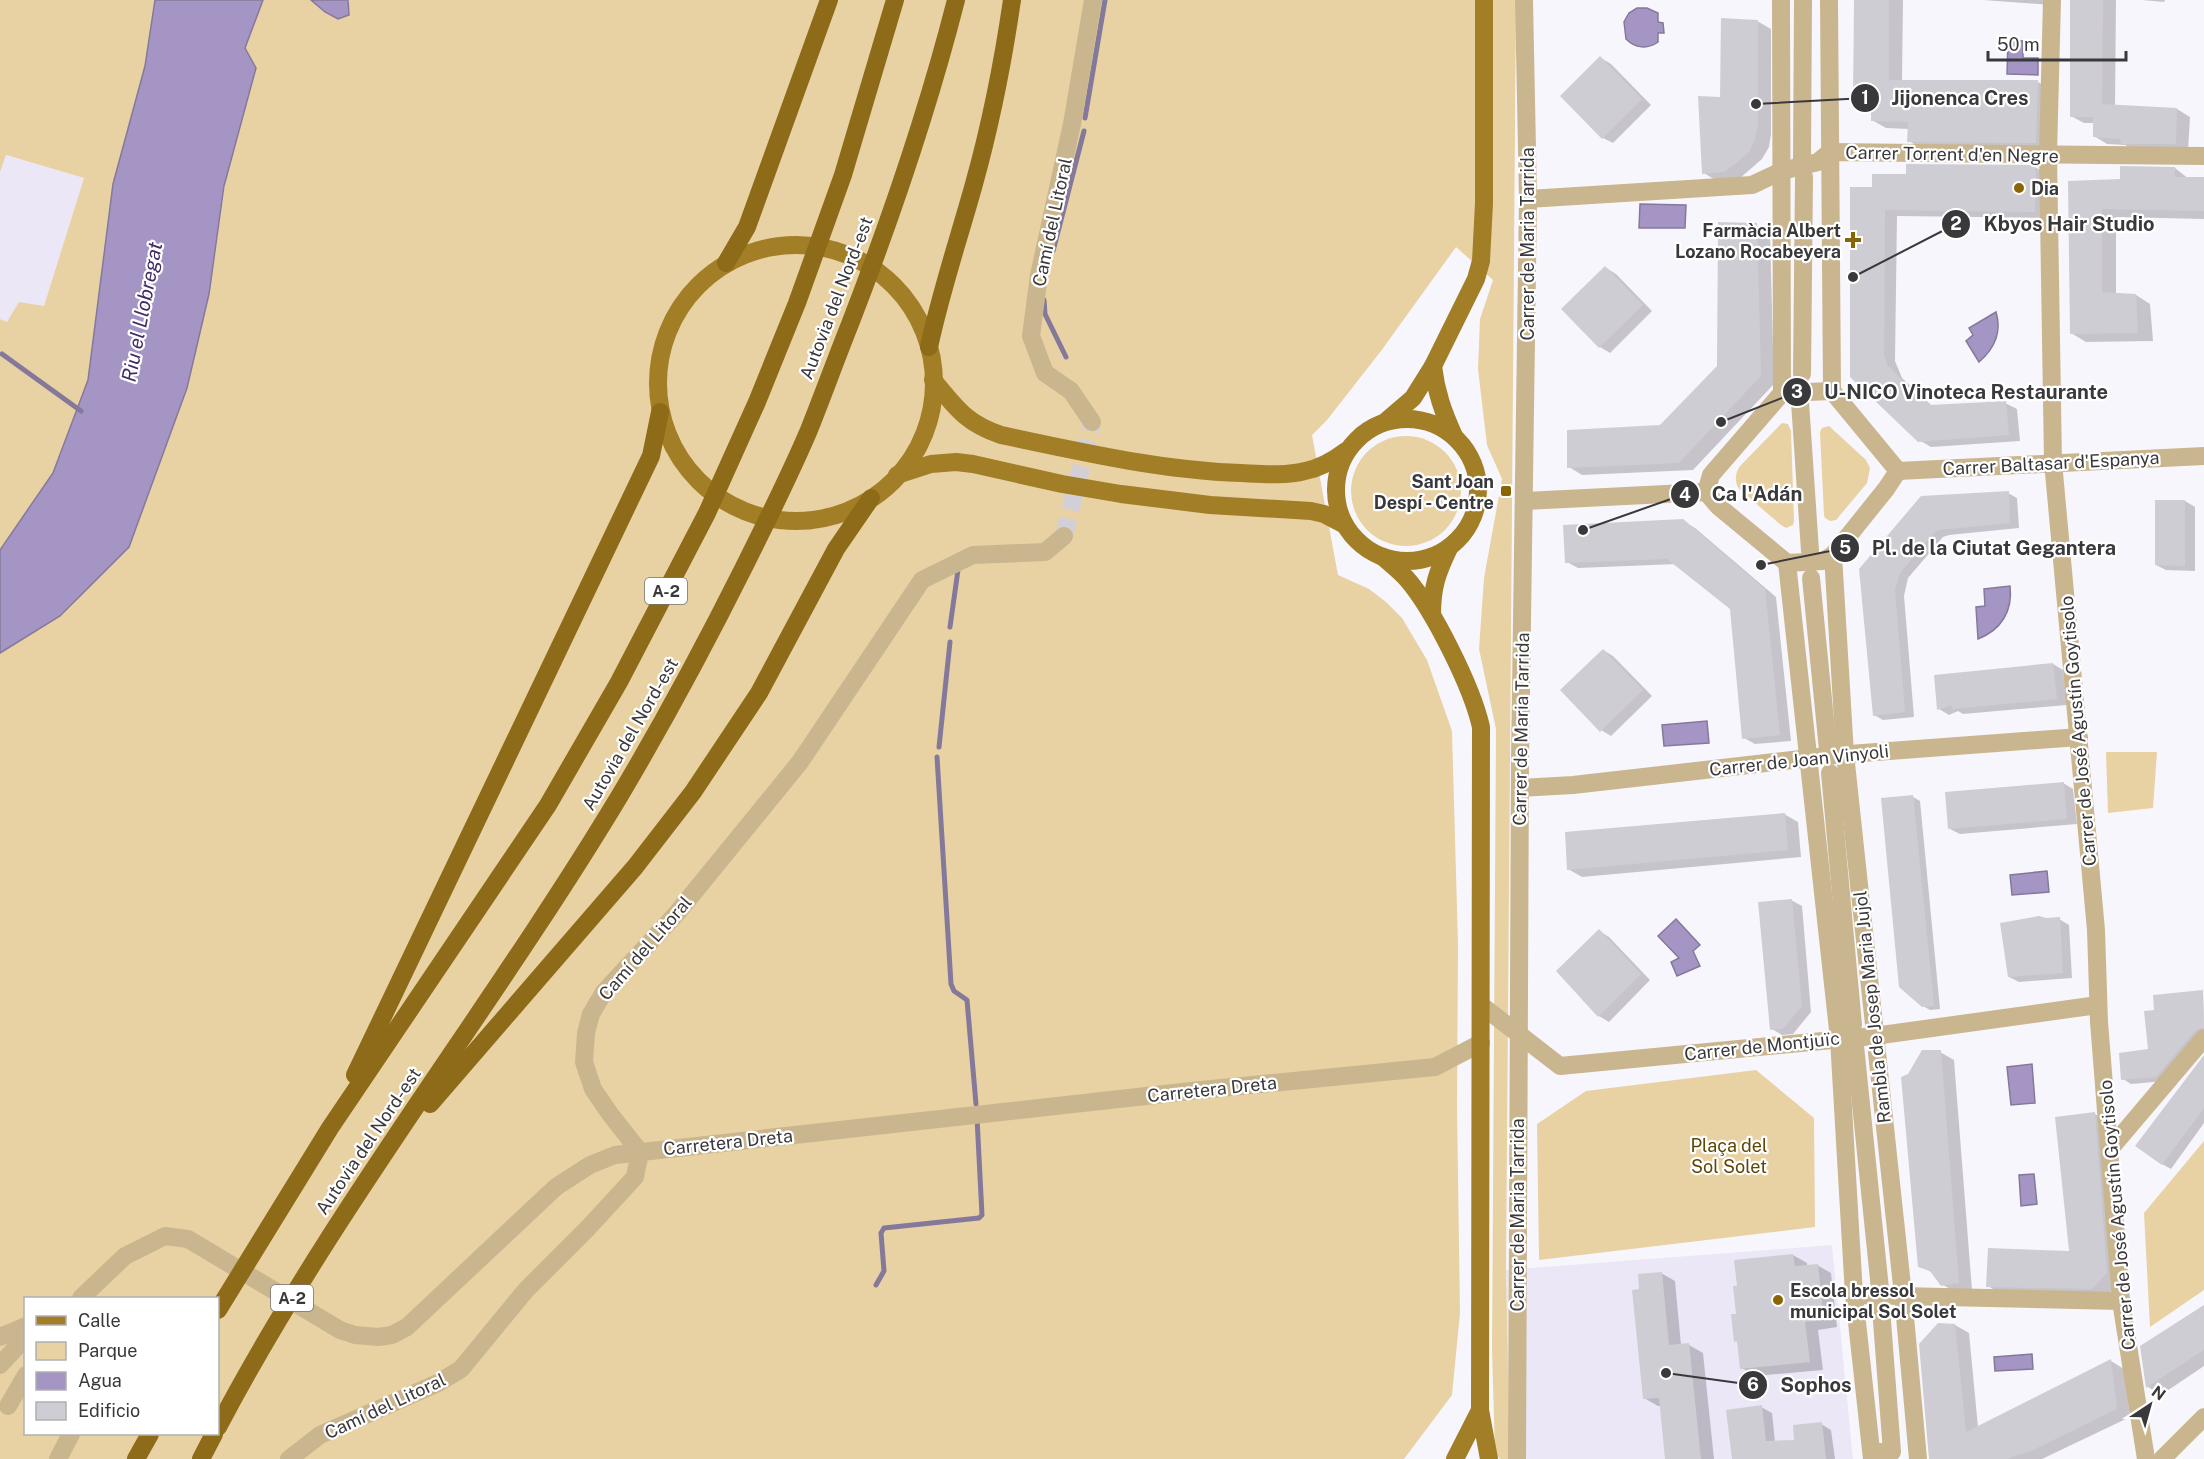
<svg xmlns="http://www.w3.org/2000/svg" width="2204" height="1459" font-family="'Public Sans',sans-serif">
	<style>
		.built { fill: #ece7f6 }
		.green { fill: #e8d2a3; fill-rule: evenodd }
		.water { fill: #a595c4; stroke: #85799b; stroke-width: 1.5 }
		.shadow { fill: #0003 }
		.lines { fill: none; stroke-linecap: round; stroke-linejoin: round }
		.stream { stroke: #85799b; stroke-width: 5 }
		.building { fill: #cfcdd4 }
		.minor-tunnel { stroke: #d2d0d6; stroke-width: 18; stroke-dasharray: 18 9; stroke-linecap: butt }
		.minor { stroke: #cab68e; stroke-width: 18 }
		.major { stroke: #a27e27; stroke-width: 18 }
		.highway { stroke: #8d6b18; stroke-width: 18 }
		.poi-dot { fill: #896603; stroke: #fff; stroke-width: 2 }
		.labels { text-anchor: middle; dominant-baseline: central; stroke-width: 4.5; stroke-linejoin: round; paint-order: stroke }
		.shield { fill: #fff; stroke: #747476; stroke-width: 1.5 }
		.shield-label { font-size: 16px; font-weight: bold; fill: #39383b }
		.street-label { font-size: 18px; fill: #39383b; stroke: #fff }
		.poi-label { font-size: 18px; font-weight: bold; fill: #39383b; stroke: #fff; text-anchor: start }
		.park-label { font-size: 18px; fill: #5e4607; stroke: #fff }
		.water-label { font-size: 20px; font-style: italic; fill: #422a64; stroke: #fff }
		.leader { fill: none; stroke: #39383b; stroke-width: 2 }
		.callout-dot { fill: #39383b; stroke: #fff; stroke-width: 2 }
		.mark-label { font-size: 18px; text-anchor: middle; font-weight: bold; fill: #fff }
		.callout-label { font-size: 20px; text-anchor: middle; font-weight: bold; fill: #39383b; stroke: #fff; stroke-width: 4.5; stroke-linejoin: round; paint-order: stroke }
	</style>
	<rect width="100%" height="100%" fill="#f8f6fd"/>
	<g class="built">
		<polygon points="5,155 84,178 44,307 7,322 0,319 0,172"/>
		<polygon points="1832,1245 1853,1459 1510,1459 1506,1270"/>
	</g>
	<g class="green">
		<polygon points="0,0 155,0 145,66 113,184 88,380 53,473 0,550 0,319 7,322 19,302 44,306 84,178 6,155 0,172"/>
		<path d="M263,0H311L325,12L349,15V0H1516L1506,1270L1510,1459H1500L1495,1454L1492,1349L1496,729L1479,649L1484,578L1502,479L1487,445L1478,369L1480,319L1493,280L1456,247L1381,351L1327,420L1312,435L1338,575L1369,589L1386,602L1402,618L1427,660L1452,731L1458,944L1457,1106L1460,1313L1452,1395L1404,1459H0V653L60,616L129,547L187,388L209,294L245,48ZM26,1298H218V1434H26Z"/>
		<path d="M1782,423L1788,424L1791,431L1794,521L1793,525L1786,528L1781,525L1739,489C1734,481 1735,472 1741,465Z"/>
		<polygon points="1829,426 1866,460 1870,468 1867,483 1836,520 1830,521 1825,518 1824,515 1820,432 1822,428"/>
		<circle cx="1406" cy="491" r="55"/>
		<polygon points="2106,752 2157,752 2153,808 2108,813"/>
		<polygon points="1756,1070 1814,1118 1815,1227 1539,1260 1537,1124 1586,1091"/>
		<polygon points="2204,1141 2204,1290 2150,1327 2144,1213"/>
	</g>
	<g class="water">
		<polygon points="155,0 263,0 245,48 256,68 224,186 209,294 187,388 129,547 60,616 0,653 0,550 53,473 88,380 113,184 145,66"/>
		<polygon points="311,0 348,0 349,15 338,19 325,12"/>
		<path d="M1637,8H1647L1658,13V22L1663,23L1664,33H1658V42C1647,50 1635,48 1626,39L1624,22L1629,13Z"/>
		<polygon points="2008,40 2023,41 2023,58 2038,58 2038,75 2007,74"/>
		<polygon points="1640,204 1686,205 1685,228 1639,228"/>
		<path d="M1996,312C2002,332 1994,349 1979,362L1966,341L1973,335L1969,328Z"/>
		<path d="M2010,586C2013,611 2001,630 1978,639L1976,607L1985,606L1984,589Z"/>
		<polygon points="1707,721 1709,743 1664,746 1662,725"/>
		<polygon points="2047,871 2049,892 2012,895 2010,875"/>
		<polygon points="1676,919 1700,945 1693,951 1700,966 1677,976 1671,962 1679,958 1658,936"/>
		<polygon points="2032,1064 2035,1103 2011,1105 2007,1067"/>
		<polygon points="2034,1174 2037,1204 2021,1206 2019,1175"/>
		<polygon points="2032,1354 2033,1369 1995,1371 1994,1357"/>
	</g>
	<g class="shadow">
		<polygon points="1855,0 1903,0 1902,81 2038,82 2051,90 2049,150 1922,149 1909,141 1909,129 1886,128 1872,120 1872,107 1855,99"/>
		<polygon points="1983,0 2051,0 2051,5"/>
		<polygon points="2071,0 2116,0 2115,106 2177,109 2190,117 2188,151 2135,150 2125,145 2107,144 2094,136 2095,123 2084,123 2071,116"/>
		<polygon points="2142,0 2165,0 2164,2"/>
		<polygon points="1757,21 1771,29 1771,134 1769,147 1762,159 1739,179 1717,181 1704,173 1722,99"/>
		<polygon points="1601,58 1611,64 1651,105 1613,143 1603,138"/>
		<polygon points="2035,167 2047,174 2046,218 1897,216 1895,361 1902,378 1932,406 2005,403 2017,409 2020,441 1931,447 1919,440 1851,377 1874,188 1908,176"/>
		<polygon points="2175,168 2189,179 2204,179 2204,219 2116,217 2116,294 2136,295 2150,304 2153,341 2086,342 2071,333 2069,182 2121,181"/>
		<polygon points="1756,225 1770,233 1774,384 1693,470 1582,475 1569,467 1660,427 1718,367"/>
		<polygon points="1606,268 1616,274 1652,311 1610,353 1600,347 1563,309"/>
		<polygon points="2008,493 2017,498 2019,528 1949,535 1943,537 1908,578 1904,596 1914,717 1883,720 1874,715 1860,569"/>
		<polygon points="2185,501 2195,507 2195,571 2166,570 2156,565"/>
		<polygon points="1683,521 1695,528 1776,597 1791,741 1755,744 1744,738 1731,608 1677,564 1578,568 1567,562"/>
		<polygon points="1603,650 1613,656 1652,696 1611,736 1601,730"/>
		<polygon points="2053,664 2063,670 2067,705 1963,714 1958,711 1949,715 1939,709"/>
		<polygon points="2063,783 2073,789 2077,824 1960,834 1950,829"/>
		<polygon points="1913,797 1920,801 1940,1009 1930,1010 1923,1006"/>
		<polygon points="1784,814 1798,822 1801,857 1582,877 1568,869"/>
		<polygon points="1791,900 1802,906 1811,1012 1793,1034 1782,1035 1772,1029"/>
		<polygon points="2059,919 2069,925 2072,978 2019,982 2009,977"/>
		<polygon points="1599,931 1609,937 1650,980 1609,1022 1599,1016 1558,971"/>
		<polygon points="2203,992 2204,1037 2165,1081 2131,1084 2123,1079 2150,1051 2156,1011"/>
		<polygon points="1940,1052 1954,1060 1972,1290 1956,1293 1942,1284 1935,1274 1920,1266"/>
		<polygon points="2204,1058 2204,1123 2171,1169 2162,1164"/>
		<polygon points="2095,1114 2108,1122 2121,1281 2106,1296 2001,1294 1988,1286 2071,1253"/>
		<polygon points="1793,1255 1807,1263 1807,1266 1817,1265 1831,1273 1837,1327 1818,1330 1823,1370 1755,1376 1742,1368 1739,1343 1736,1341 1738,1287"/>
		<polygon points="1661,1273 1675,1281 1681,1345 1689,1345 1703,1353 1714,1459 1667,1459 1661,1406 1658,1406 1644,1398 1641,1291"/>
		<polygon points="2204,1306 2204,1366 2161,1395 2148,1387"/>
		<polygon points="1955,1325 1969,1333 1978,1427 2111,1361 2124,1369 2130,1417 2042,1459 1932,1459"/>
		<polygon points="1761,1407 1772,1413 1775,1442 1796,1441 1821,1424 1831,1430 1835,1459 1734,1459"/>
	</g>
	<g class="lines">
		<g class="stream">
			<polyline points="1085,118 1105,0"/>
			<polyline points="1053,251 1084,131"/>
			<polyline points="1044,300 1045,314 1066,357"/>
			<polyline points="2,354 81,411"/>
			<polyline points="950,627 958,570"/>
			<polyline points="939,747 950,642"/>
			<polyline points="937,757 951,984 954,991 967,1000 976,1104"/>
			<polyline points="876,1285 884,1271 881,1233 884,1228 979,1218 982,1215 977,1118"/>
		</g>
	</g>
	<g class="building">
		<polygon points="1854,0 1889,0 1889,80 2038,80 2036,143 1907,142 1908,122 1871,121 1871,100 1853,100"/>
		<polygon points="2070,0 2103,0 2102,104 2177,108 2176,144 2121,144 2120,139 2093,137 2093,117 2070,117"/>
		<polygon points="1721,18 1758,20 1758,126 1755,139 1749,152 1739,161 1724,172 1702,174 1698,96 1720,97"/>
		<polygon points="1600,56 1642,99 1602,139 1560,96"/>
		<polygon points="1906,164 2036,165 2035,212 1885,210 1884,354 1888,366 1920,398 1930,405 2006,401 2009,435 1918,442 1850,377 1850,187 1872,187 1872,174 1906,174"/>
		<polygon points="2120,166 2175,167 2175,177 2204,177 2204,211 2102,209 2102,292 2136,294 2138,333 2070,334 2068,181 2120,179"/>
		<polygon points="1718,222 1757,223 1761,376 1679,463 1567,468 1567,430 1660,425 1717,366"/>
		<polygon points="1605,266 1643,305 1599,348 1561,309"/>
		<polygon points="2009,491 2010,523 1939,530 1934,533 1900,573 1895,590 1905,712 1873,716 1859,569 1921,496"/>
		<polygon points="2155,500 2185,500 2185,566 2155,565"/>
		<polygon points="1683,519 1765,589 1780,735 1742,739 1730,609 1667,559 1565,563 1563,525"/>
		<polygon points="1603,649 1643,690 1600,732 1560,690"/>
		<polygon points="2053,663 2057,699 1952,709 1951,705 1937,710 1934,675"/>
		<polygon points="2064,782 2067,819 1948,829 1945,792"/>
		<polygon points="1913,795 1934,1006 1922,1007 1899,987 1881,798"/>
		<polygon points="1785,813 1788,850 1567,870 1565,832"/>
		<polygon points="1792,899 1802,1006 1783,1029 1770,1030 1758,902"/>
		<polygon points="2039,916 2046,918 2060,917 2063,973 2008,977 2000,923"/>
		<polygon points="1599,929 1641,974 1598,1017 1556,971"/>
		<polygon points="2203,990 2204,1027 2195,1031 2156,1077 2121,1080 2119,1053 2148,1049 2144,1011 2154,1010 2153,995"/>
		<polygon points="1922,1050 1941,1050 1959,1283 1941,1286 1930,1271 1918,1267 1901,1077 1908,1074"/>
		<polygon points="2204,1055 2204,1108 2162,1165 2135,1146"/>
		<polygon points="2095,1112 2107,1273 2092,1289 1986,1287 1988,1248 2069,1251 2055,1117"/>
		<polygon points="1793,1254 1795,1266 1818,1264 1824,1320 1805,1322 1810,1362 1740,1369 1737,1341 1734,1342 1731,1314 1736,1314 1733,1286 1737,1286 1734,1260"/>
		<polygon points="1662,1272 1669,1345 1689,1343 1701,1459 1665,1459 1659,1398 1643,1399 1632,1290 1639,1289 1638,1274"/>
		<polygon points="2204,1305 2204,1350 2146,1388 2140,1346"/>
		<polygon points="1938,1323 1955,1324 1966,1432 2111,1359 2117,1409 2033,1450 2007,1459 1929,1459 1919,1344"/>
		<polygon points="1762,1405 1766,1441 1794,1440 1793,1425 1822,1422 1826,1459 1732,1459 1726,1410"/>
	</g>
	<g class="lines">
		<polyline class="minor-tunnel" points="1064,536 1092,422"/>
		<g class="minor">
			<polyline points="1829,0 1832,391"/>
			<polyline points="2052,0 2048,155 2053,462 2096,930 2099,1022 2121,1301 2146,1459"/>
			<polyline points="1802,159 1803,0"/>
			<polyline points="1528,199 1752,185 1782,171 1818,162 1830,152 2204,156"/>
			<polyline points="1802,374 1804,177"/>
			<polyline points="1800,402 1810,551"/>
			<polyline points="1092,422 1071,391 1045,373 1031,336 1039,275 1072,124 1093,0"/>
			<polyline points="1898,471 2204,456"/>
			<polyline points="1706,492 1711,475 1782,393 1781,0"/>
			<polyline points="1706,492 1718,506 1787,563 1823,561 1833,555 1886,489 1898,471 1832,391 1782,393"/>
			<polyline points="1525,501 1706,492"/>
			<polyline points="1833,555 1845,754 1903,1295 1918,1459"/>
			<polyline points="1787,563 1839,1039 1854,1295 1872,1459"/>
			<polyline points="1811,578 1828,750"/>
			<polyline points="1830,773 1853,1025"/>
			<polyline points="1520,788 1573,785 1836,755 2079,737"/>
			<polyline points="1481,1005 1560,1066 1874,1036 2098,1005"/>
			<polyline points="1855,1046 1880,1289"/>
			<polyline points="2110,1149 2204,1038"/>
			<polyline points="1854,1295 2121,1301"/>
			<polyline points="81,1298 125,1256 165,1236 188,1239 340,1330 355,1335 378,1337 392,1335 407,1327 556,1187 590,1165 615,1155 1191,1091 1435,1067 1481,1043"/>
			<polyline points="0,1337 26,1326"/>
			<polyline points="0,1365 26,1337"/>
			<polyline points="8,1406 26,1375"/>
			<polyline points="1876,1452 1892,1452 1881,1308"/>
			<polyline points="58,1459 71,1434"/>
			<polyline points="289,1459 320,1435 438,1383 461,1369 526,1290 587,1229 635,1177 640,1152 610,1114 593,1089 584,1062 586,1033 591,1014 604,992 677,913 800,762 922,580 973,555 1045,552 1064,536"/>
			<polyline points="1517,1459 1520,761 1528,199 1524,0"/>
			<polyline points="2162,1459 2204,1417"/>
		</g>
		<g class="major">
			<circle cx="796" cy="383" r="138"/>
			<path d="M1433,366C1436,392 1443,412 1454,436"/>
			<path d="M933,380C956,408 966,423 1001,435C1081,452 1160,470 1241,473C1263,474 1285,476 1305,471C1321,468 1334,460 1346,451"/>
			<circle cx="1407" cy="490" r="71"/>
			<polyline points="1385,422 1413,398 1433,366 1476,279 1481,261 1484,203 1484,0"/>
			<polyline points="897,475 931,464 956,462 973,464 1062,484 1121,494 1210,505 1311,511 1324,514 1345,525"/>
			<path d="M1383,557C1391,564 1400,571 1407,579C1433,609 1472,687 1481,727L1480,1410L1489,1459"/>
			<path d="M1432,615C1432,587 1437,573 1449,548"/>
			<polyline points="1455,1459 1480,1410"/>
		</g>
		<g class="highway">
			<polyline points="726,263 747,227 829,0"/>
			<path d="M929,347C941,291 959,238 974,184C991,123 1003,62 1012,0"/>
			<polyline points="355,1075 651,456 660,412"/>
			<polyline points="430,1104 635,867 693,792 759,693 836,549 871,498"/>
			<polyline points="218,1310 330,1128 548,805 619,682 707,513 757,402 797,303 843,175 895,0"/>
			<path d="M218,1427C334,1207 490,1011 619,797C663,723 704,647 743,569C766,523 789,477 809,430C823,395 836,359 850,324C891,218 928,110 956,0"/>
			<polyline points="136,1459 150,1434"/>
			<polyline points="201,1459 214,1434"/>
		</g>
	</g>
	<g class="poi-dot">
		<circle cx="2019" cy="188" r="6"/>
		<path d="M1850 231h6v6h6v6h-6v6h-6v-6h-6v-6h6z"/>
		<rect x="1500" y="485" width="12" height="12" rx="3"/>
		<circle cx="1778" cy="1300" r="6"/>
	</g>
	<g class="labels">
		<g class="shield">
			<rect x="645" y="578" width="42" height="26" rx="4.5"/>
			<rect x="271" y="1285" width="42" height="26" rx="4.5"/>
		</g>
		<g class="shield-label">
			<text x="666" y="591">A-2</text>
			<text x="292" y="1298">A-2</text>
		</g>
		<g class="street-label">
			<text transform="translate(1952 154) rotate(1)">Carrer Torrent d'en Negre</text>
			<text transform="translate(1052 222) rotate(-78)">Camí del Litoral</text>
			<text transform="translate(1527 244) rotate(-90)">Carrer de Maria Tarrida</text>
			<text transform="translate(836 298) rotate(-69)">Autovia del Nord-est</text>
			<text transform="translate(2051 463) rotate(-3)">Carrer Baltasar d'Espanya</text>
			<text transform="translate(1521 729) rotate(-89)">Carrer de Maria Tarrida</text>
			<text transform="translate(2078 731) rotate(-95)">Carrer de José Agustín Goytisolo</text>
			<text transform="translate(630 734) rotate(-60)">Autovia del Nord-est</text>
			<text transform="translate(1799 760) rotate(-6)">Carrer de Joan Vinyoli</text>
			<text transform="translate(645 948) rotate(-49)">Camí del Litoral</text>
			<text transform="translate(1872 1007) rotate(-96)">Rambla de Josep Maria Jujol</text>
			<text transform="translate(1762 1046) rotate(-6)">Carrer de Montjuïc</text>
			<text transform="translate(1212 1089) rotate(-6)">Carretera Dreta</text>
			<text transform="translate(368 1141) rotate(-56)">Autovia del Nord-est</text>
			<text transform="translate(728 1142) rotate(-6)">Carretera Dreta</text>
			<text transform="translate(1517 1215) rotate(-90)">Carrer de Maria Tarrida</text>
			<text transform="translate(2117 1215) rotate(-95)">Carrer de José Agustín Goytisolo</text>
			<text transform="translate(385 1406) rotate(-25)">Camí del Litoral</text>
		</g>
		<g class="poi-label">
			<text x="2031" y="188">Dia</text>
			<text x="1841" y="230" text-anchor="end">Farmàcia Albert<tspan x="1841" dy="21">Lozano Rocabeyera</tspan></text>
			<text x="1494" y="481" text-anchor="end">Sant Joan<tspan x="1494" dy="21">Despí - Centre</tspan></text>
			<text x="1790" y="1290">Escola bressol<tspan x="1790" dy="21">municipal Sol Solet</tspan></text>
		</g>
		<g class="park-label">
			<text x="1729" y="1145">Plaça del<tspan x="1729" dy="21">Sol Solet</tspan></text>
		</g>
		<g class="water-label">
			<text transform="translate(142 312) rotate(-79)">Riu el Llobregat</text>
		</g>
	</g>
	<path class="leader" d="M1756 104L1865 98M1853 277L1956 224M1721 422L1797 392M1583 530L1685 494M1761 565L1845 548M1666 1373L1753 1385"/>
	<g class="callout-dot">
		<circle cx="1756" cy="104" r="6"/>
		<circle cx="1853" cy="277" r="6"/>
		<circle cx="1721" cy="422" r="6"/>
		<circle cx="1583" cy="530" r="6"/>
		<circle cx="1761" cy="565" r="6"/>
		<circle cx="1666" cy="1373" r="6"/>
		<circle cx="1865" cy="98" r="15"/>
		<circle cx="1956" cy="224" r="15"/>
		<circle cx="1797" cy="392" r="15"/>
		<circle cx="1685" cy="494" r="15"/>
		<circle cx="1845" cy="548" r="15"/>
		<circle cx="1753" cy="1385" r="15"/>
	</g>
	<g class="mark-label">
		<text x="1865" y="104">1</text>
		<text x="1956" y="230">2</text>
		<text x="1797" y="398">3</text>
		<text x="1685" y="501">4</text>
		<text x="1845" y="554">5</text>
		<text x="1753" y="1391">6</text>
	</g>
	<g class="callout-label">
		<text x="1960" y="105">Jijonenca Cres</text>
		<text x="2069" y="231">Kbyos Hair Studio</text>
		<text x="1966" y="399">U-NICO Vinoteca Restaurante</text>
		<text x="1757" y="501">Ca l'Adán</text>
		<text x="1994" y="555">Pl. de la Ciutat Gegantera</text>
		<text x="1816" y="1392">Sophos</text>
	</g>
	<rect x="24" y="1297" width="195" height="138" fill="#ffffff" stroke="#b0afb1" stroke-width="1.5"/>
	<rect x="36" y="1316" width="30" height="9" fill="#a27e27" stroke="#b0afb1" stroke-width="1.5"/>
	<text x="78" y="1327" font-size="18" fill="#39383b">Calle</text>
	<rect x="36" y="1342" width="30" height="18" fill="#e8d2a3" stroke="#b0afb1" stroke-width="1.5"/>
	<text x="78" y="1357" font-size="18" fill="#39383b">Parque</text>
	<rect x="36" y="1372" width="30" height="18" fill="#a595c4" stroke="#b0afb1" stroke-width="1.5"/>
	<text x="78" y="1387" font-size="18" fill="#39383b">Agua</text>
	<rect x="36" y="1402" width="30" height="18" fill="#cfcdd4" stroke="#b0afb1" stroke-width="1.5"/>
	<text x="78" y="1417" font-size="18" fill="#39383b">Edificio</text>
	<g transform="translate(2150 1405) rotate(36)" stroke="#ffffff" stroke-width="4.5" paint-order="stroke">
	<path d="M0-4.5L10 22L0 15L-10 22Z" fill="#39383b"/>
	<text y="-9" font-size="16" font-weight="bold" text-anchor="middle" fill="#39383b">N</text>
	</g>
	<path d="M1988 51v9h138v-9" fill="none" stroke="#39383b" stroke-width="3"/>
	<text x="1997" y="51" font-size="18" fill="#39383b" stroke="#ffffff" stroke-width="4.5" paint-order="stroke">50 m</text>
</svg>
